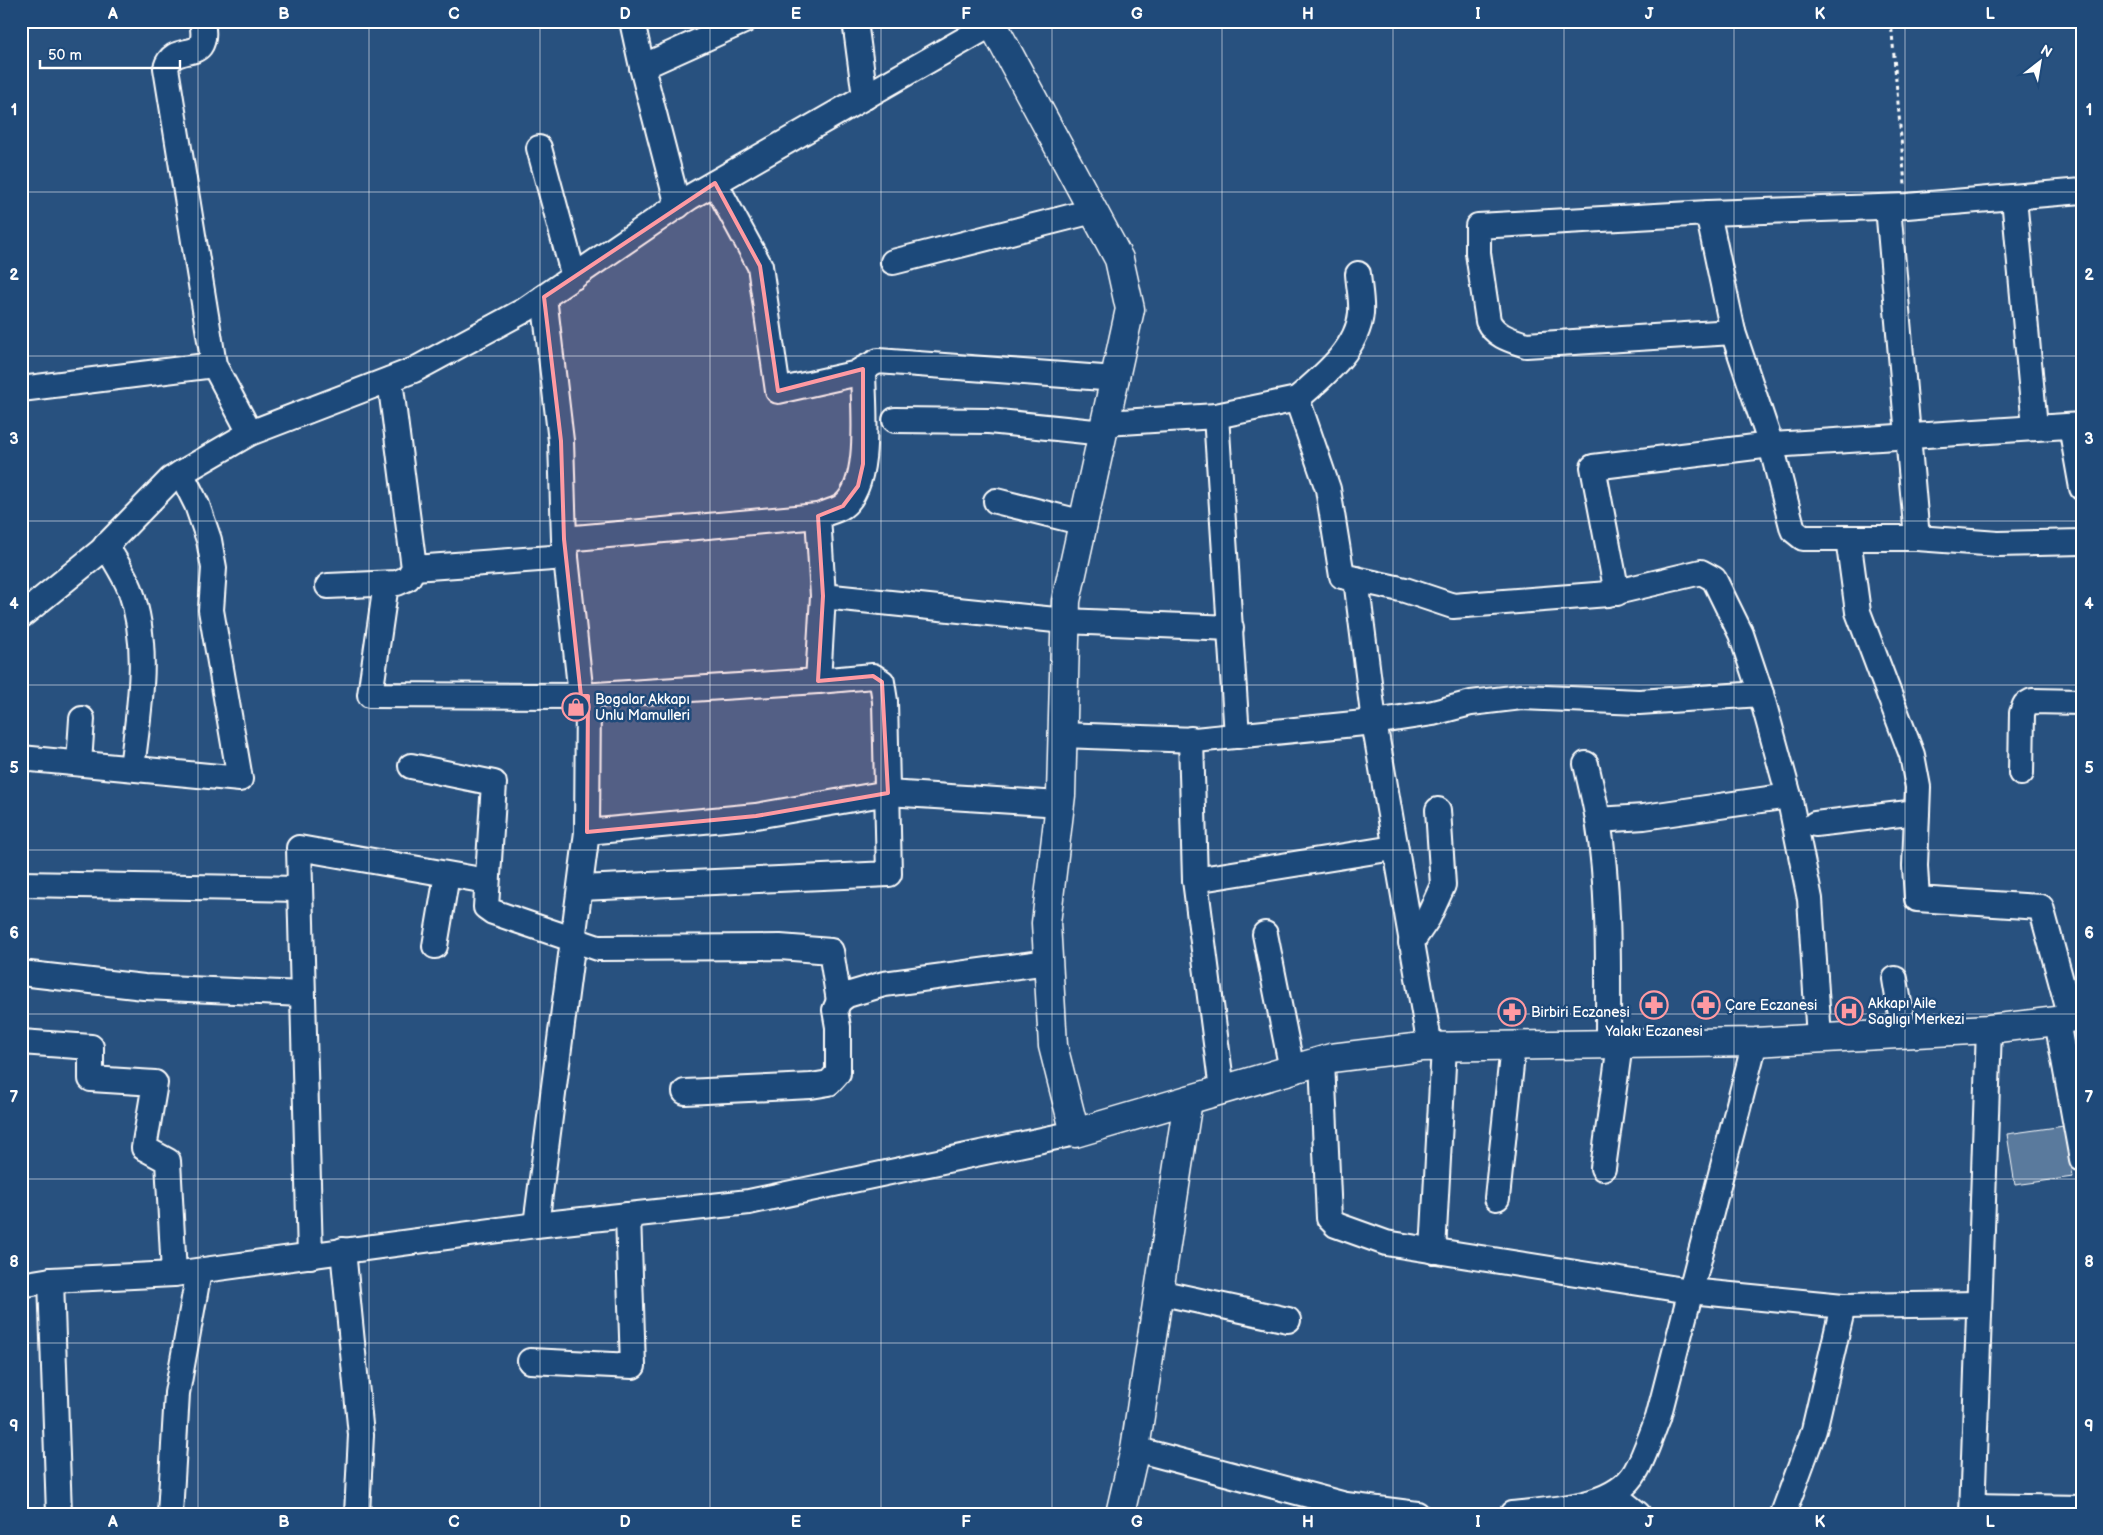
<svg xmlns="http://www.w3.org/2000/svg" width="2103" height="1535" font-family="'Balsamiq Sans',sans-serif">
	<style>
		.building { fill: #5a7a9d; stroke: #fff }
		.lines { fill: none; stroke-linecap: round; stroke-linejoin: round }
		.minor-casing { stroke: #fff; stroke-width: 28 }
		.major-casing { stroke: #fff; stroke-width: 31 }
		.path { stroke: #fff; stroke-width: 3; stroke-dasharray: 4 4; stroke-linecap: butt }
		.minor { stroke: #1f4a7a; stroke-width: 24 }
		.major { stroke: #1f4a7a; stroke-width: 28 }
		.marked { fill: #ff9aa2; fill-opacity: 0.2; stroke: #ff9aa2; stroke-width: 4; stroke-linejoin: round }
		.grid { fill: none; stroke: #fff; stroke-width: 1; stroke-opacity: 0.55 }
		.labels { text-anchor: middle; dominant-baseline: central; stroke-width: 5; stroke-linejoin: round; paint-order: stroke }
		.poi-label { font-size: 14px; fill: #fff; stroke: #1f4a7a; text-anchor: start }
		.neatline { fill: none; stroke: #fff; stroke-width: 2 }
		.grid-label { font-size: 16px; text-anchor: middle; font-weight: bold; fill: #fff }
	</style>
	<rect width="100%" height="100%" fill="#28517f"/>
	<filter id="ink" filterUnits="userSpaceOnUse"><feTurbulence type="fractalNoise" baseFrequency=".02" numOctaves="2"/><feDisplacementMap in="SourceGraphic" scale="10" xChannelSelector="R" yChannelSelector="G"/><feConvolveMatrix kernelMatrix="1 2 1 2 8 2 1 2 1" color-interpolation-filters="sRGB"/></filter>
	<g filter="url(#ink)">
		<polygon class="building" points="2064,1126 2073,1177 2015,1185 2007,1134"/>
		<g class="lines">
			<g class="minor-casing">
				<g id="minor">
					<path d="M202,21C211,68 174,39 166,68L214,365L250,433"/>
					<polyline points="632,21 642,67 744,21"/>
					<polyline points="855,21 865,97"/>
					<polyline points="642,67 678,206"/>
					<polyline points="539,148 574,277"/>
					<polyline points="715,183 760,266 778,391 854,374 878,361 1116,379"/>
					<polyline points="2082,191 1907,206 1708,213 1733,332 1771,445 1793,530 1803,538 1917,538 1998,544 2082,542"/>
					<polyline points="2014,198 2035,427"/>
					<polyline points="1888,207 1917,538"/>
					<path d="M1708,213L1478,226V253L1488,321C1495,336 1511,340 1526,345L1733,332"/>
					<polyline points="893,262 1093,211"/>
					<path d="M1358,274C1359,287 1362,300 1361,313C1358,349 1322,377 1297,399L1328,489L1342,576L1405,590L1453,606L1608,594L1701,572L1714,579L1741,634L1761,694L1789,796L1810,899L1819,1038"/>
					<polyline points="544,297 561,441 564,539 581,696 818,681 823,596"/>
					<path d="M863,369C863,404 873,483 843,506C836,511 825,513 818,516L823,596L1065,621L1231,628"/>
					<polyline points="21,389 214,365"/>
					<polyline points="1216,416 1237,736"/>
					<polyline points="895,420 989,421 1104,433"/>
					<polyline points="1106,423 1216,416 1297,399"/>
					<polyline points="2071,426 2082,488"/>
					<polyline points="996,501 1084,523"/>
					<polyline points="1848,538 1858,612 1912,755 1918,787 1915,866 1917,899 2041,907 2071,1018"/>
					<polyline points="564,539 818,516"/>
					<path d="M106,545C114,560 124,574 130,589C151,648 139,708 132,768"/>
					<polyline points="414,568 566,557"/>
					<polyline points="1356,579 1374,722 1430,1047"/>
					<polyline points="386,584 370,695 581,696"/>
					<polyline points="328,586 397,583 408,578 414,568 390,380"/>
					<polyline points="1617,593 1593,467 1771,445 2082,425"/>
					<polyline points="21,616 101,551 171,479 250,433 414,370 525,310 690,197 992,24"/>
					<polyline points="1062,735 1195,740 1374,722 1433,713 1471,703 1521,697 1639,702 1761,694"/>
					<polyline points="1191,739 1195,880 1394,848"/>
					<polyline points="21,758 240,779 211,610 214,568 209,540 197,505 181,473"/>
					<polyline points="79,763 82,719"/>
					<path d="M1586,764C1590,782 1595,801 1598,820C1610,894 1608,969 1608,1044"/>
					<polyline points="411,766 494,783 486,907 493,912 598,948 780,947 831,951 839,1001"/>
					<polyline points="2021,773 2022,713 2025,705 2032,701 2082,702"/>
					<polyline points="1598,820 1644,817 1789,796"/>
					<polyline points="1815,824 1917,812"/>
					<polyline points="587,832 756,816 888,793 1060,804"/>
					<polyline points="1195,880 1222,1090"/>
					<polyline points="21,884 299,889"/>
					<polyline points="581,888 889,874 885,701 882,682 873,676 818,681"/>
					<polyline points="1265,934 1292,1070"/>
					<polyline points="1411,943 1428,918 1443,885 1438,810"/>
					<polyline points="435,946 447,875"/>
					<polyline points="21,973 144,987 302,994"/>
					<polyline points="1895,979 1904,1033"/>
					<polyline points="2057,1021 2082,1159"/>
					<polyline points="21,1042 91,1047 91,1079 155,1083 144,1148 168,1161 174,1274"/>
					<polyline points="1322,1061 1329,1218 1336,1225 1386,1243 1690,1291 1843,1306 1979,1304"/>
					<polyline points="685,1092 811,1086 829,1083 838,1073 838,1027 835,1010 839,1001 847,995 884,984 1048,962"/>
					<polyline points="1603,1168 1620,1044"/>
					<polyline points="1497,1198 1513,1046"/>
					<polyline points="536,1225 587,832 588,696"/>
					<polyline points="343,1250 361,1435 357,1514"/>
					<polyline points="1433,1251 1444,1047"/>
					<polyline points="310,1256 299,848 487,881"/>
					<polyline points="51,1280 59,1514"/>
					<polyline points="21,1285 51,1280 174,1274 536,1225 749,1202 1075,1133"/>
					<polyline points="1158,1292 1288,1320"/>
					<polyline points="530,1361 633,1366 628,1215"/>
					<polyline points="1135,1449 1346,1505 1417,1514"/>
					<polyline points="1614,1495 1638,1514"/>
					<polyline points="1973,1506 2082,1508"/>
					<polyline points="170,1514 177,1393 199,1271"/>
					<path d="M1512,1514C1550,1509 1615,1509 1636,1471C1645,1455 1651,1435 1658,1418L1755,1042"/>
					<polyline points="1783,1514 1814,1430 1843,1306"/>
					<polyline points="1972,1514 1989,1029"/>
				</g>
			</g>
			<g class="major-casing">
				<g id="major">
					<polyline points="991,21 1119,259 1130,309 1066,601 1061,795 1046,923 1053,1046 1075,1133 1331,1058 1422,1047 1755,1042 1989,1029 2057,1021 2082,1015"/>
					<polyline points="1120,1514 1135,1449 1188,1100"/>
				</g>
			</g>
			<polyline class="path" points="1891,21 1905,185"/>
			<use href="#minor" class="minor"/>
			<use href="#major" class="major"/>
		</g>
	</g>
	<path class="marked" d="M715,183L760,266L778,391L863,369V464L858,486L843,506L818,516L823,596L818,681L873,676L882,682L888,793L756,816L587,832L588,696H581L564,539L561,441L544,297Z"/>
	<path class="grid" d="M198,21V1514M369,21V1514M540,21V1514M710,21V1514M881,21V1514M1052,21V1514M1222,21V1514M1393,21V1514M1564,21V1514M1734,21V1514M1905,21V1514M21,192H2082M21,356H2082M21,521H2082M21,685H2082M21,850H2082M21,1014H2082M21,1179H2082M21,1343H2082"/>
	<defs>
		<g id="shop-ring" transform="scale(1.4375)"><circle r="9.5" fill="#1f4a7a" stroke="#ff9aa2" stroke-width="1.5"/><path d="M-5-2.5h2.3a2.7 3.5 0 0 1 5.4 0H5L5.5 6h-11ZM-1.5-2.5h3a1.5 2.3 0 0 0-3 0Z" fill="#ff9aa2"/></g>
		<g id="pharmacy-ring" transform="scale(1.4375)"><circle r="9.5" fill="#1f4a7a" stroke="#ff9aa2" stroke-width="1.5"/><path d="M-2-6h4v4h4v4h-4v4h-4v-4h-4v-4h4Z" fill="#ff9aa2"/></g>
		<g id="hospital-ring" transform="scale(1.4375)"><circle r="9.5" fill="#1f4a7a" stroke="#ff9aa2" stroke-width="1.5"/><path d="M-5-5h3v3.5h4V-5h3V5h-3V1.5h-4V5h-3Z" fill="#ff9aa2"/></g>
	</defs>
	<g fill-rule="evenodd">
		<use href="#shop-ring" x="576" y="707"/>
		<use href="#pharmacy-ring" x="1654" y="1005"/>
		<use href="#pharmacy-ring" x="1706" y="1005"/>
		<use href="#hospital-ring" x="1849" y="1011"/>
		<use href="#pharmacy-ring" x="1512" y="1012"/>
	</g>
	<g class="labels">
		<g class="poi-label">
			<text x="595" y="699">Bogalar Akkapı<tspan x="595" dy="16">Unlu Mamulleri</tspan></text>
			<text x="1868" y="1003">Akkapı Aile<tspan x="1868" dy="16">Saglıgı Merkezi</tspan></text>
			<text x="1725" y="1005">Çare Eczanesi</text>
			<text x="1531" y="1012">Birbiri Eczanesi</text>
			<text x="1654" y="1031" text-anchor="middle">Yalakı Eczanesi</text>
		</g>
	</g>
	<rect width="2103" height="1535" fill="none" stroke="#1f4a7a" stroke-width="55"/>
	<g transform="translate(2040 62) rotate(31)" stroke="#1f4a7a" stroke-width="4" paint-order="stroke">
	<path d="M0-4L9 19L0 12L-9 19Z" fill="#ffffff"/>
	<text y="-8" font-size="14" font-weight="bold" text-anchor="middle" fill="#ffffff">N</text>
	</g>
	<path d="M40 60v8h140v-8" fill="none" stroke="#ffffff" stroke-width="2.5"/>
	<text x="48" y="60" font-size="15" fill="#ffffff" stroke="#1f4a7a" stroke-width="4" paint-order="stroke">50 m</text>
	<rect x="28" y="28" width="2048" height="1480" class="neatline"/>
	<g class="grid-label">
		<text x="113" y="19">A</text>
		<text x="284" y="19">B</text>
		<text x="454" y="19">C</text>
		<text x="625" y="19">D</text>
		<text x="796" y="19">E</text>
		<text x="966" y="19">F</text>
		<text x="1137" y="19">G</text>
		<text x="1308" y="19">H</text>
		<text x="1478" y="19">I</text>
		<text x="1649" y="19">J</text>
		<text x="1820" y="19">K</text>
		<text x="1990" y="19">L</text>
		<text x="14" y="115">1</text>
		<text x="2089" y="115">1</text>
		<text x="14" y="280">2</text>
		<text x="2089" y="280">2</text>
		<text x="14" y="444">3</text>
		<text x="2089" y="444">3</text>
		<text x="14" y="609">4</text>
		<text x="2089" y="609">4</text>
		<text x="14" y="773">5</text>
		<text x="2089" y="773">5</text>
		<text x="14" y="938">6</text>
		<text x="2089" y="938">6</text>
		<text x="14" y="1102">7</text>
		<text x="2089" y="1102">7</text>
		<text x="14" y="1267">8</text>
		<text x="2089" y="1267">8</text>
		<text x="14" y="1431">9</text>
		<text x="2089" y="1431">9</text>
		<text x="113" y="1527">A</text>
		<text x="284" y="1527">B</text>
		<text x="454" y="1527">C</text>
		<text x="625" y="1527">D</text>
		<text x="796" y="1527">E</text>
		<text x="966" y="1527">F</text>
		<text x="1137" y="1527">G</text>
		<text x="1308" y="1527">H</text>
		<text x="1478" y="1527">I</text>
		<text x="1649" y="1527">J</text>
		<text x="1820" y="1527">K</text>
		<text x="1990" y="1527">L</text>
	</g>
</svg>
